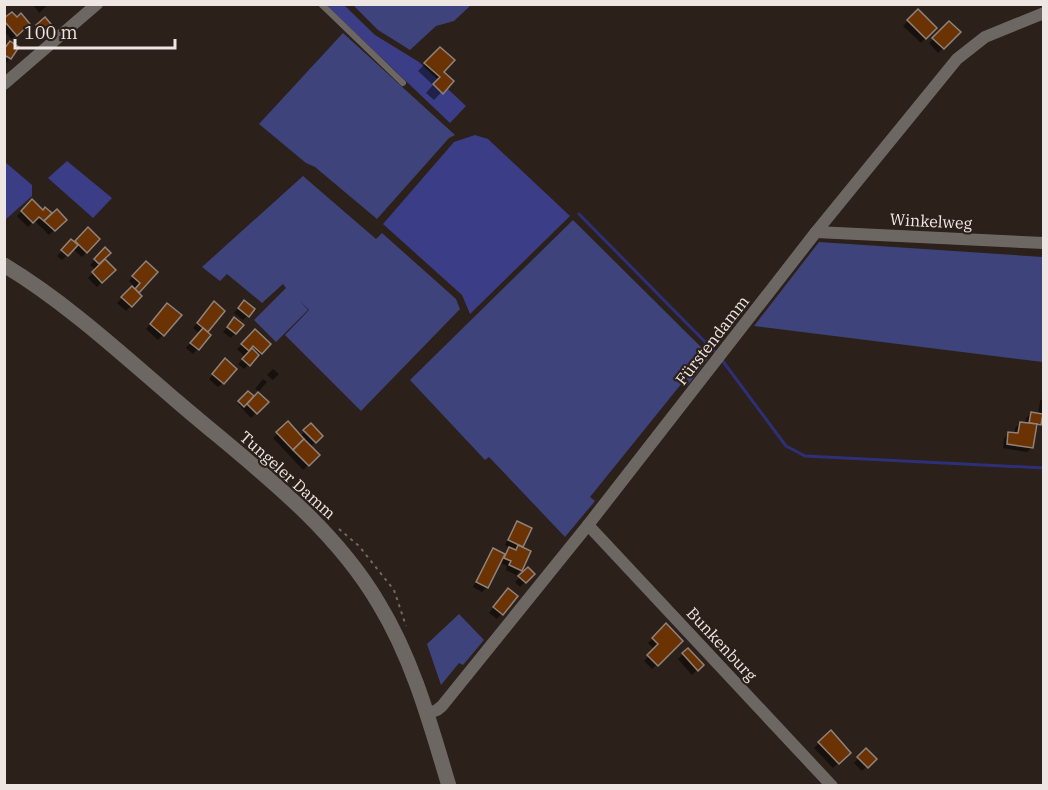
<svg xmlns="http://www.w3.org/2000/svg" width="1048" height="790" font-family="'IBM Plex Serif',serif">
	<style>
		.green { fill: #3e437b }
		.forest { fill: #3b3e87 }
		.shadow { fill: #0007 }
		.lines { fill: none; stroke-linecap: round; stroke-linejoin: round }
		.stream { stroke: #2e3077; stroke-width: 3 }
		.building { fill: #6b3304; stroke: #90837b; stroke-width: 1.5 }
		.path { stroke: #736964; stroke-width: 2; stroke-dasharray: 3 4.5; stroke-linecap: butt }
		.service { stroke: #6d6764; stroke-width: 6 }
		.minor { stroke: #6d6764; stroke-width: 12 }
		.tertiary { stroke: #6d6764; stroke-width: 15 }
		.labels { text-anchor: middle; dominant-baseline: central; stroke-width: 4.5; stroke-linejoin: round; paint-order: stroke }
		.street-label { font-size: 16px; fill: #eee6e2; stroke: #2b201a }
	</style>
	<rect width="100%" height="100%" fill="#2b201a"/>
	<g class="green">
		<polygon points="353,5 471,5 454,21 436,26 410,50 378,30"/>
		<polygon points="343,33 455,135 449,138 377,219 315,167 306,163 259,124"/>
		<polygon points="303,176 376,239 382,233 456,299 460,309 361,411 285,335 309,310 299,300 308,310 276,342 254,320 286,288 283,284 262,303 227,274 220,281 202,267"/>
		<polygon points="573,220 710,356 687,386 682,383 590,497 595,501 565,537 489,457 485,460 410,380"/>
		<polygon points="819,242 1043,257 1043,362 754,326"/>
		<polygon points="459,614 484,640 463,665 459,663 441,685 427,644"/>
	</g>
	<g class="forest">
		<polygon points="326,5 344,5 375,35 419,62 466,106 450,123"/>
		<polygon points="475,135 488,139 570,216 470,314 462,295 383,224 454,142"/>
		<polygon points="67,161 112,198 93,218 48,178"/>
		<polygon points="5,162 32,185 32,196 5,220"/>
	</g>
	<g class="shadow">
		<polygon points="33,4 49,4 39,13"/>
		<polygon points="918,11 935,28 921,43 903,26"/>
		<polygon points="4,20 24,29 11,39 4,31"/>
		<polygon points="949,23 959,32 938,53 929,43"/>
		<polygon points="4,49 10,58 6,63 4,62"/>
		<polygon points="440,49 442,72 452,81 434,100 426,93 433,85 418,71"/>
		<polygon points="32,201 43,212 45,209 52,215 65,220 49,235 34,220 28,227 17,216"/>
		<polygon points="88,229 98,239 82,257 73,249 62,260 57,256 72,241 74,243"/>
		<polygon points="105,249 103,259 114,270 97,287 88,278 96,270 90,265"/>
		<polygon points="146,263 137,293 140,296 126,311 117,303 134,286 129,281"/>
		<polygon points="239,307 247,316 243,320 234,313"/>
		<polygon points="210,308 223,311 206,332 209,335 193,354 186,348 199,333 193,328"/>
		<polygon points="163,310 163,335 158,340 146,329"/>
		<polygon points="230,324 235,333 231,338 223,332"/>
		<polygon points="255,331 269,344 244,369 238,364 245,357 237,349"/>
		<polygon points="221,365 223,383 218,387 209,379"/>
		<polygon points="273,369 279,374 273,380 267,375"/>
		<polygon points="263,379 267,382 259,391 255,389"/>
		<polygon points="248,393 254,398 266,402 251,418 238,404"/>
		<polygon points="1044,397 1044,414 1042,413 1040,424 1035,430 1032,447 1027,452 1003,448 1004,438 1009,434 1015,434 1015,428 1020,423 1025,424 1026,418 1031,414 1038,415 1040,401"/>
		<polygon points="288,423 300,436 311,425 321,436 310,447 318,455 303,470 273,438"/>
		<polygon points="518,523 530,529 521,548 521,570 516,575 506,570 507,566 499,562 487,587 482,592 473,587 489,555 493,550 504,555 510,548 505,545 513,528"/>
		<polygon points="528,569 533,574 520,587 515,582"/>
		<polygon points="503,595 516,596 497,619 489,613"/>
		<polygon points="666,625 681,641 652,669 644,661 655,650 648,643"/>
		<polygon points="688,650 702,665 692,675 678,659"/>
		<polygon points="831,732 849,753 833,768 814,748"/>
		<polygon points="866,751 874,759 862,771 854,763"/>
	</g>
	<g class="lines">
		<g class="stream">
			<polyline points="579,214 716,353"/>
			<polyline points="722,360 786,446 805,456 1044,468"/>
		</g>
	</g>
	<g class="building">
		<polygon points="918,9 937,28 926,39 907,20"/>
		<polygon points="12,12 17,17 21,13 30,24 17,36 4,21 4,18"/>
		<polygon points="45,17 51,24 43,32 36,25"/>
		<polygon points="949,21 961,32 944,49 932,38"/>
		<polygon points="10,41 19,47 11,59 4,55 4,49"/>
		<polygon points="440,47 455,60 444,72 454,81 443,94 433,84 440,77 424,63"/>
		<polygon points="32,199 43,210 45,207 52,213 44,221 39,217 33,223 21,211"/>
		<polygon points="57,209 67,220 55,231 44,221"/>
		<polygon points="88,227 100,239 87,253 75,241"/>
		<polygon points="71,239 78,245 68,256 61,250"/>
		<polygon points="105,247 111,253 99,264 94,259"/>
		<polygon points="105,259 116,270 102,283 92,272"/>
		<polygon points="146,261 158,272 139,293 135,289 140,283 132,276"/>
		<polygon points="132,286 142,296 132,307 121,297"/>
		<polygon points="244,300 255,309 249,317 238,308"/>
		<polygon points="214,301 225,311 208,332 197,323"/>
		<polygon points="167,303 182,315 164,336 150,324"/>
		<polygon points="234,317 244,325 236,334 227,327"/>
		<polygon points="203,328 211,335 199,350 190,343"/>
		<polygon points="255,329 271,344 262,354 253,346 249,351 241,344"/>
		<polygon points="252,348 259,355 250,366 242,359"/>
		<polygon points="225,358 237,369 224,384 212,374"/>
		<polygon points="248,391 254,396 244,407 238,401"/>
		<polygon points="258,392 269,402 257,414 247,404"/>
		<polygon points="1031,412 1043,414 1041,425 1029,423"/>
		<polygon points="288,421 304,439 293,450 276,432"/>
		<polygon points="1020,422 1037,424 1033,448 1007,444 1008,432 1018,433"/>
		<polygon points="311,423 323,436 316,443 303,430"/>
		<polygon points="304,439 320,455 309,466 293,450"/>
		<polygon points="517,521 532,528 523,547 508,540"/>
		<polygon points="518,545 531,551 522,571 509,565 511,561 504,558 509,547 516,550"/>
		<polygon points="493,548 505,554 488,588 476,582"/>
		<polygon points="528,567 535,574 526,583 518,576"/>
		<polygon points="508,588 518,596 503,615 493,607"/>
		<polygon points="666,623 683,641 658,666 647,655 658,644 652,638"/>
		<polygon points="688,648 704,665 698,671 682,653"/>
		<polygon points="831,730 851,753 839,764 818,742"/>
		<polygon points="866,748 877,759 868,768 857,757"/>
	</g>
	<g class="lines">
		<polyline class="path" points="339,529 359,546 394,590 406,626"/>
		<polyline class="service" points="321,4 403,83"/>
		<g class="minor">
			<polyline points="4,84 97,4"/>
			<polyline points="816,232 1044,243"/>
			<polyline points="588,525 832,786"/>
			<polyline points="427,714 437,710 442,706 588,525 816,232 957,59 985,37 1044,13"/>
		</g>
		<path class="tertiary" d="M4,265C67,303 123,355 179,403C250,464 331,522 379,604C413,660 430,723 449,786"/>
	</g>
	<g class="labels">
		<g class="street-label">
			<text transform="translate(931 221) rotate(3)">Winkelweg</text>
			<text transform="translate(712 340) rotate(-52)">Fürstendamm</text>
			<text transform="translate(288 475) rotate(42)">Tungeler Damm</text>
			<text transform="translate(722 644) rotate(47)">Bunkenburg</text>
		</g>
	</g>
	<rect width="1048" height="790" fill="none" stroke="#eee6e2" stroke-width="12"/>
	<path d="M15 39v9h160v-9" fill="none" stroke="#eee6e2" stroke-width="3"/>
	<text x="24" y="39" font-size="18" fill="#eee6e2" stroke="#2b201a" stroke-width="4.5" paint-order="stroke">100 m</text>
</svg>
